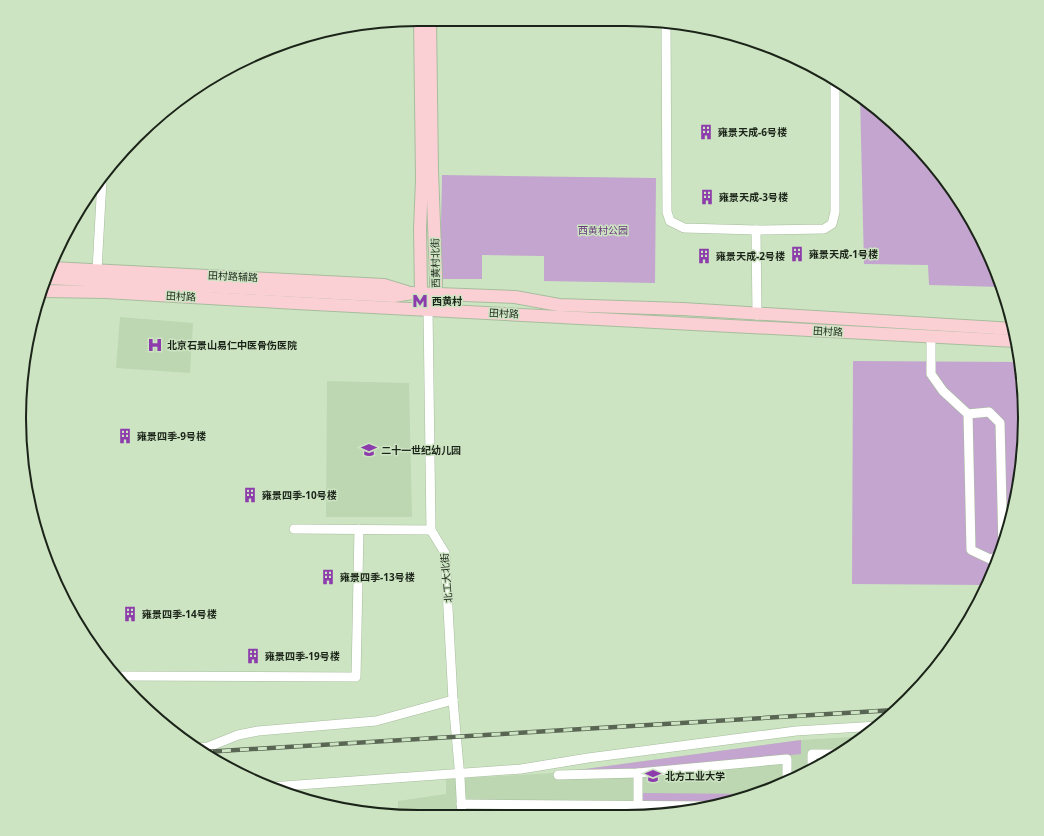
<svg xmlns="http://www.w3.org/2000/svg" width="1044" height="836" font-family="'Noto Sans','Noto Sans SC',sans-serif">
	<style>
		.built { fill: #bcd7b1 }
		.green { fill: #c3a5cf }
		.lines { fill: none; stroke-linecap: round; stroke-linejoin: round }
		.street-casing { stroke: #a7bd9d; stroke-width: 10 }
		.secondary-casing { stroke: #a7bd9d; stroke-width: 14 }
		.street { stroke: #fff; stroke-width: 9 }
		.secondary { stroke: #fbd0d5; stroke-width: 12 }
		.rail-casing { stroke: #596653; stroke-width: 4.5 }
		.rail { stroke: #cde4c3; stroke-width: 3; stroke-dasharray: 9; stroke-linecap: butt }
		.labels { text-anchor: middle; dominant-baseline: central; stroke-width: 3; stroke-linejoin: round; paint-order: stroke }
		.poi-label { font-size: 10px; font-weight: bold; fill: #1b2418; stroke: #cde4c3; text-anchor: start }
		.park-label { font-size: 10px; fill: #6a397d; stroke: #cde4c3 }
		.street-label { font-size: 10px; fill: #1b2418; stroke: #cde4c3 }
		.rim { fill: none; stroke: #1b2418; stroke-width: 2 }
	</style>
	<rect width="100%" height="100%" fill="#cde4c3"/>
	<g class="built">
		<polygon points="120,317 193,323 190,373 116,368"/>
		<polygon points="327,381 409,383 412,517 326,517"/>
		<polygon points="867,736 803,776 729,803 652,816 392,816 360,811 398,810 398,801 446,794 446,779 554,773 801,740"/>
	</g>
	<g class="green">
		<polygon points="860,96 889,118 942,175 984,241 1001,287 929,285 928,265 864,264"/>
		<polygon points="442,175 656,178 655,283 544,281 544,256 482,255 482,279 440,279"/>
		<polygon points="853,361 1019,362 1024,392 1022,470 1004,546 986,585 852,584"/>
		<polygon points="801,740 801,754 638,770 563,772"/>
		<polygon points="643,793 754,794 732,802 642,802"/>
		<polygon points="674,812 652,816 505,816 505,813"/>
	</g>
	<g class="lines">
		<g class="street-casing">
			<g id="street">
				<polyline points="666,22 667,212 670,221 684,228 756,230 824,229 832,224 835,212 835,80"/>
				<polyline points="756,230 757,315"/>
				<polyline points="97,270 102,180"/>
				<polyline points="428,309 431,530 445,553 453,700 460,778 462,816"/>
				<polyline points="931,337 931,374 943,391 968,414 971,550 990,559 999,557"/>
				<polyline points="968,414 989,412 1000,423 1003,548"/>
				<polyline points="294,529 431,530"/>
				<polyline points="117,676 356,677 359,529"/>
				<polyline points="197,748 208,747 238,735 258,731 376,721 453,700"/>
				<polyline points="812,770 812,754 837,754"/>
				<polyline points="638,773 638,806"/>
				<polyline points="558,775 638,773 787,759 787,782"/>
				<polyline points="270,787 521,769 588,758 796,731 878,726"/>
				<polyline points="461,804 710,806"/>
			</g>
		</g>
		<g class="secondary-casing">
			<g id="secondary">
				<polyline points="420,19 422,180 420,229 421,294 424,301"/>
				<polyline points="430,19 432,171 436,278 436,295 432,301"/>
				<polyline points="52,268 384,285 407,292"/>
				<polyline points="48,278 394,296 412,293 515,297 559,305 683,309 1014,329"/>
				<polyline points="43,291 105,292 296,303 1016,341"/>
			</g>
		</g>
		<use href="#street" class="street"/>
		<use href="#secondary" class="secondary"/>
		<g class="rail-casing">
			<polyline id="rail" points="204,752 895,710"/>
		</g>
		<use href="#rail" class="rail"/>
	</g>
	<defs>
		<g id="building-bare" transform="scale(1.2)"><path d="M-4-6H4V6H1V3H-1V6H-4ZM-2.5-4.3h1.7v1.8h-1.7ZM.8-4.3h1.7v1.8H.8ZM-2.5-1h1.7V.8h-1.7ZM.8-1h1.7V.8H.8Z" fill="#8d3cab" stroke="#cde4c3" stroke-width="2.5" paint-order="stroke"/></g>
		<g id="metro-bare" transform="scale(1.2)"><path d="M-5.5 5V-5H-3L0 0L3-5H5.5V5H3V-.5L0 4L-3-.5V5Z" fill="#8d3cab" stroke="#cde4c3" stroke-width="2.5" paint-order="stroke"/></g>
		<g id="hospital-bare" transform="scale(1.2)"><path d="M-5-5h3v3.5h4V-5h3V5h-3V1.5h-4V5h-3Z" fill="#8d3cab" stroke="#cde4c3" stroke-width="2.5" paint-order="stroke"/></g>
		<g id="school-bare" transform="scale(1.2)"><path d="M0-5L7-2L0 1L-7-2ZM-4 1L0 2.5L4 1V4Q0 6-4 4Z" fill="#8d3cab" stroke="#cde4c3" stroke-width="2.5" paint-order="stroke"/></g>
		<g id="university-bare" transform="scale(1.2)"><path d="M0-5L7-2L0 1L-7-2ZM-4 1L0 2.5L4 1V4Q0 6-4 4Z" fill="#8d3cab" stroke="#cde4c3" stroke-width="2.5" paint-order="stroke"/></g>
	</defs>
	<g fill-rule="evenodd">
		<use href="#building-bare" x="706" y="132"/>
		<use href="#building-bare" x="707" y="197"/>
		<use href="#building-bare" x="797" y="254"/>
		<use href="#building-bare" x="704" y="256"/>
		<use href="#metro-bare" x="420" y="301"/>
		<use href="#hospital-bare" x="155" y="345"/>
		<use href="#building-bare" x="125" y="436"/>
		<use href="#school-bare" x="369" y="450"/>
		<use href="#building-bare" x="250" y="495"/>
		<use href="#building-bare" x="328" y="577"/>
		<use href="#building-bare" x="130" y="614"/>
		<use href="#building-bare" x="253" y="656"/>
		<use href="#university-bare" x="653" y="776"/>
	</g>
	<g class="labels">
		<g class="poi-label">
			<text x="718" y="132">雍景天成-6号楼</text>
			<text x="719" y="197">雍景天成-3号楼</text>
			<text x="809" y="254">雍景天成-1号楼</text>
			<text x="716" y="256">雍景天成-2号楼</text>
			<text x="432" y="301">西黄村</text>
			<text x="167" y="345">北京石景山易仁中医骨伤医院</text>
			<text x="137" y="436">雍景四季-9号楼</text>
			<text x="381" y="450">二十一世纪幼儿园</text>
			<text x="262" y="495">雍景四季-10号楼</text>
			<text x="340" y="577">雍景四季-13号楼</text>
			<text x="142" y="614">雍景四季-14号楼</text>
			<text x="265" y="656">雍景四季-19号楼</text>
			<text x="665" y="776">北方工业大学</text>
		</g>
		<g class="park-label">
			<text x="603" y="230">西黄村公园</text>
		</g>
		<g class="street-label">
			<text transform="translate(435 263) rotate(-91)">西黄村北街</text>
			<text transform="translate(233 276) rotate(3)">田村路辅路</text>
			<text transform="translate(181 296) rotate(3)">田村路</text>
			<text transform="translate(504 313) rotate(3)">田村路</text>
			<text transform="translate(828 331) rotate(3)">田村路</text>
			<text transform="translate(446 578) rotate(-95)">北工大北街</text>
		</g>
	</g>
	<path d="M0 0H1044V836H0ZM418 26H626A392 392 0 0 1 1018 418V418A392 392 0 0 1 626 810H418A392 392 0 0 1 26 418V418A392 392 0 0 1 418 26Z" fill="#cde4c3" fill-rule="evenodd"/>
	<path class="rim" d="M418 26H626A392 392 0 0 1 1018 418V418A392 392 0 0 1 626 810H418A392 392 0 0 1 26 418V418A392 392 0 0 1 418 26Z"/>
</svg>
